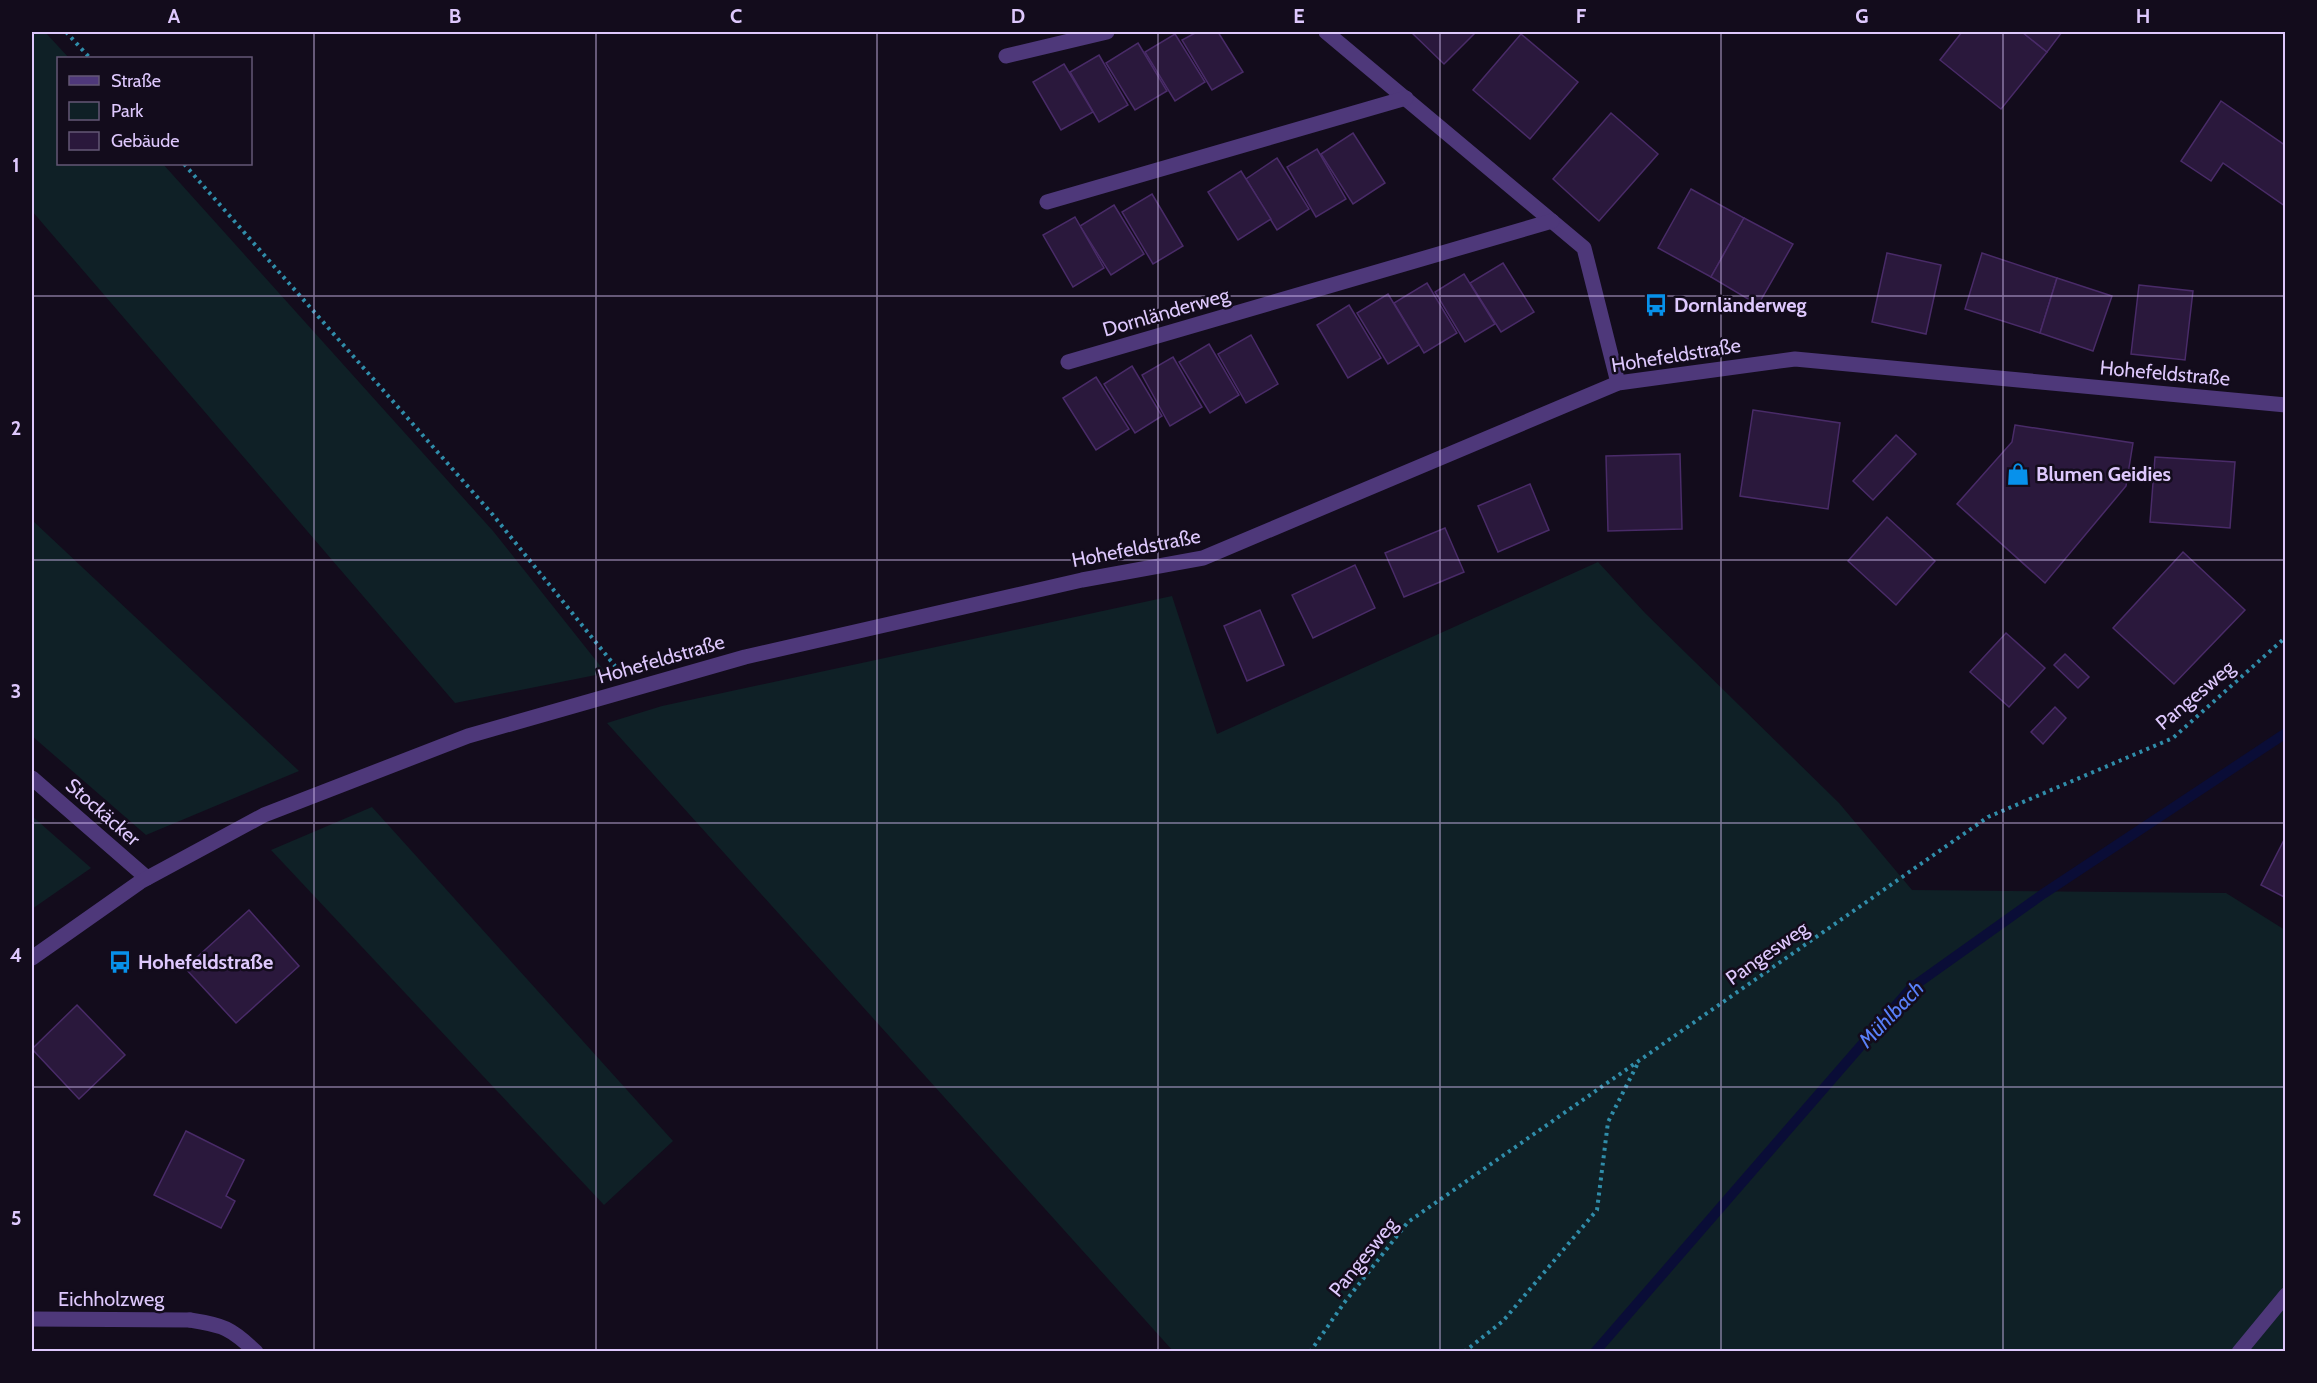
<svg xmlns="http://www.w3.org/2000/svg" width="2317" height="1383" font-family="Cabin,sans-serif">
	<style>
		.green { fill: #0f2026 }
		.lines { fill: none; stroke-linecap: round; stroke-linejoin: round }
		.stream { stroke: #0a0d37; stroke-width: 10 }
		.building { fill: #2a183c; stroke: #492b68; stroke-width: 1.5 }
		.path { stroke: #308daa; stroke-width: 4; stroke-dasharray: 3 4.5; stroke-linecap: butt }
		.service { stroke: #4e387a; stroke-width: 15 }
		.minor { stroke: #4e387a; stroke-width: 15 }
		.tertiary { stroke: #4e387a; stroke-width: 15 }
		.grid { fill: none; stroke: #dec8fd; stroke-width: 1.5; stroke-opacity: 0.55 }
		.labels { text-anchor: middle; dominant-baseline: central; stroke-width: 5; stroke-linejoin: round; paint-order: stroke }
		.poi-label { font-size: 20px; font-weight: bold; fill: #dec8fd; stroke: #130c1c; text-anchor: start }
		.street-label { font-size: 20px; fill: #dec8fd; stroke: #130c1c }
		.water-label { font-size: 21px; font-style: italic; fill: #5980fa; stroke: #130c1c }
		.neatline { fill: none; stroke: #dec8fd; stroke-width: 2 }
		.grid-label { font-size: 20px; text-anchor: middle; font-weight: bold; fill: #dec8fd }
	</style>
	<rect width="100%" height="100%" fill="#130c1c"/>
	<g class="green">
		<polygon points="32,32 45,32 69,58 58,58 58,164 163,164 493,531 606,673 455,703 32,211"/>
		<polygon points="32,520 299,771 146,835 32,736"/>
		<polygon points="1598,562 1645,613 1839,803 1912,890 2226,893 2285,930 2285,1351 1173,1351 607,723 662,706 1172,596 1217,734"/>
		<polygon points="372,807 673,1141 604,1205 271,850"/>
		<polygon points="32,816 91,868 32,909"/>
	</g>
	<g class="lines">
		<polyline class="stream" points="1595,1352 1911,988 2043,894 2286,733"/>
	</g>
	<g class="building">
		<polygon points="1197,32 1218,32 1243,72 1212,90 1182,40"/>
		<polygon points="1411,32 1476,32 1444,64"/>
		<polygon points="1962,32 2022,32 2047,52 2001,109 1940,60"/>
		<polygon points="2022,32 2062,32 2047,52"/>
		<polygon points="1175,34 1205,82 1175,101 1145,52"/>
		<polygon points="1521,34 1578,82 1530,139 1473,90"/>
		<polygon points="1138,43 1167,91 1135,110 1106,63"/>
		<polygon points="1099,55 1128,105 1099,122 1070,72"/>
		<polygon points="1064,64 1093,112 1061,130 1033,82"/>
		<polygon points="2221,101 2286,146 2285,206 2223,163 2211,181 2181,161"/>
		<polygon points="1611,113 1658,154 1599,221 1553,179"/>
		<polygon points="1353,133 1385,183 1353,204 1321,154"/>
		<polygon points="1317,149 1346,199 1316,217 1287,167"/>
		<polygon points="1277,158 1309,209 1277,230 1246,179"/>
		<polygon points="1241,171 1271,219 1238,240 1208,192"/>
		<polygon points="1691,189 1744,218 1711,277 1658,248"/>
		<polygon points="1152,194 1183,246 1153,264 1122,212"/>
		<polygon points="1114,205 1144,254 1111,275 1080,226"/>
		<polygon points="1075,217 1104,268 1073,287 1043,235"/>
		<polygon points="1744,218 1793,244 1758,305 1711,277"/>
		<polygon points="1887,253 1941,265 1926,334 1872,322"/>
		<polygon points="1982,253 2057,278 2040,333 1965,309"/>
		<polygon points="1503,263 1534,312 1501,332 1470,283"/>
		<polygon points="1464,274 1495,324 1465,342 1435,292"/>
		<polygon points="2057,278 2112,296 2093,351 2040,333"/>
		<polygon points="1427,283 1457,333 1424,353 1394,303"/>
		<polygon points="2139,285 2193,291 2185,360 2131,354"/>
		<polygon points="1388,294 1419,345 1388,364 1357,313"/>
		<polygon points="1349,305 1381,358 1348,378 1317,325"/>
		<polygon points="1251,335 1278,384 1246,403 1218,354"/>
		<polygon points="1209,344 1239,395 1210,413 1179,362"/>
		<polygon points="1173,357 1202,407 1170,426 1142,375"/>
		<polygon points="1132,366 1162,416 1135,433 1104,384"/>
		<polygon points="1096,377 1129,429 1096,450 1063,398"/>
		<polygon points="1753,410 1840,423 1828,509 1740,496"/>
		<polygon points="2015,425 2133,443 2126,486 2045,583 1957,504 2012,442"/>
		<polygon points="1896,435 1916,454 1873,500 1853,481"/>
		<polygon points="1680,454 1682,529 1608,531 1606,456"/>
		<polygon points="2155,457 2235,462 2230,528 2150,522"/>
		<polygon points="1530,484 1549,530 1498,552 1478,506"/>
		<polygon points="1887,517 1935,561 1896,605 1848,561"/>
		<polygon points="1445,528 1464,572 1404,597 1385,553"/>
		<polygon points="2183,552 2245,610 2174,684 2113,628"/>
		<polygon points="1355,565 1375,608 1313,638 1292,595"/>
		<polygon points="1260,610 1284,665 1247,681 1224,626"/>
		<polygon points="2006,633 2045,668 2009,707 1970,672"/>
		<polygon points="2065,654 2089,677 2078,688 2054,665"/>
		<polygon points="2055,707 2066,718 2043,744 2031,732"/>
		<polygon points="2285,838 2286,838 2286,898 2261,885"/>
		<polygon points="249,910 299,966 236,1023 185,968"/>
		<polygon points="77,1005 125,1055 79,1099 32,1049"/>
		<polygon points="186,1131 244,1160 226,1196 235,1201 221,1228 154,1195"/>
	</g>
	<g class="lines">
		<g class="path">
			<polyline points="66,32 90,58"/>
			<polyline points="184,164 493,515 615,666"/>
			<polyline points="1310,1352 1344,1303 1408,1222 1988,817 2173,738 2286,637"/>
			<polyline points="1464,1352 1503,1321 1597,1210 1608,1122 1639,1061"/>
		</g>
		<g class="service">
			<polyline points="1006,56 1107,32"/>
			<path d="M190,1320C223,1325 231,1328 256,1352"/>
		</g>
		<g class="minor">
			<polyline points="1326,32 1584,248 1618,383"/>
			<polyline points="1047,202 1406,98"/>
			<polyline points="1068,362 1552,221"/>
			<polyline points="32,778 147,878"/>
			<polyline points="32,1319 190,1320"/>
		</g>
		<g class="tertiary">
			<polyline points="32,958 140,882 264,815 468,736 745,657 1082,580 1203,558 1618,383 1795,359 2286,405"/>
			<polyline points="2239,1352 2286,1295"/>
		</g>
	</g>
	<path class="grid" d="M314,32V1352M596,32V1352M877,32V1352M1158,32V1352M1440,32V1352M1721,32V1352M2003,32V1352M32,296H2286M32,560H2286M32,823H2286M32,1087H2286"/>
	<defs>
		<g id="bus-bare" transform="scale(1.8)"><path d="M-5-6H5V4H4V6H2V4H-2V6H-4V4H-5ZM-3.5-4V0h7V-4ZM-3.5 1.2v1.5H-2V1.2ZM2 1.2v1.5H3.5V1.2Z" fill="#0791eb" stroke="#130c1c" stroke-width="2.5" paint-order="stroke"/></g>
		<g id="shop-bare" transform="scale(1.8)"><path d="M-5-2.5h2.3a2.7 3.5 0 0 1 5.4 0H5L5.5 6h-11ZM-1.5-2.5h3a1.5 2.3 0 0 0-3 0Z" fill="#0791eb" stroke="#130c1c" stroke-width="2.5" paint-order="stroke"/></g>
	</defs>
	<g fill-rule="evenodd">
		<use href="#bus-bare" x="1656" y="305"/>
		<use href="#shop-bare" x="2018" y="474"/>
		<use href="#bus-bare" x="120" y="962"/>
	</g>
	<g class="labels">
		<g class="poi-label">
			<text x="1674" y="305">Dornländerweg</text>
			<text x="2036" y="474">Blumen Geidies</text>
			<text x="138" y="962">Hohefeldstraße</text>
		</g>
		<g class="street-label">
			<text transform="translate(1166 312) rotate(-16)">Dornländerweg</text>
			<text transform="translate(1676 355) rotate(-9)">Hohefeldstraße</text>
			<text transform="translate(2165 373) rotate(5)">Hohefeldstraße</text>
			<text transform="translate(1136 548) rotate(-11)">Hohefeldstraße</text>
			<text transform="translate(661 659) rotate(-16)">Hohefeldstraße</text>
			<text transform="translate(2195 695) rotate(-40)">Pangesweg</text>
			<text transform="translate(103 812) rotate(41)">Stockäcker</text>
			<text transform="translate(1767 953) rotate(-35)">Pangesweg</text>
			<text transform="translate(1363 1257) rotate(-51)">Pangesweg</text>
			<text x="111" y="1299">Eichholzweg</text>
		</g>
		<g class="water-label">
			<text transform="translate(1891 1014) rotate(-46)">Mühlbach</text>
		</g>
	</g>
	<rect width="2317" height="1383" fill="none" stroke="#130c1c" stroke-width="66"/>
	<rect x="57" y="57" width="195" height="108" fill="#130c1c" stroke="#645776" stroke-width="1.5"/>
	<rect x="69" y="76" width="30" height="9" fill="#4e387a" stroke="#645776" stroke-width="1.5"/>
	<text x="111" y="87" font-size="18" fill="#dec8fd">Straße</text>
	<rect x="69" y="102" width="30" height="18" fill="#0f2026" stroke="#645776" stroke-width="1.5"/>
	<text x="111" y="117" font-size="18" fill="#dec8fd">Park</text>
	<rect x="69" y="132" width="30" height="18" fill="#2a183c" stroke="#645776" stroke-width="1.5"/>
	<text x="111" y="147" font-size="18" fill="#dec8fd">Gebäude</text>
	<rect x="33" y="33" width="2251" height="1317" class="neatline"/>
	<g class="grid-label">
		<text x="174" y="23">A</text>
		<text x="455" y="23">B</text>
		<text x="736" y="23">C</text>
		<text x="1018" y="23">D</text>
		<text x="1299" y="23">E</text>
		<text x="1581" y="23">F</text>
		<text x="1862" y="23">G</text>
		<text x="2143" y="23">H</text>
		<text x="16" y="172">1</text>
		<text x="16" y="435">2</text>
		<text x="16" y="698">3</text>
		<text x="16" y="962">4</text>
		<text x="16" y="1225">5</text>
	</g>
</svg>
